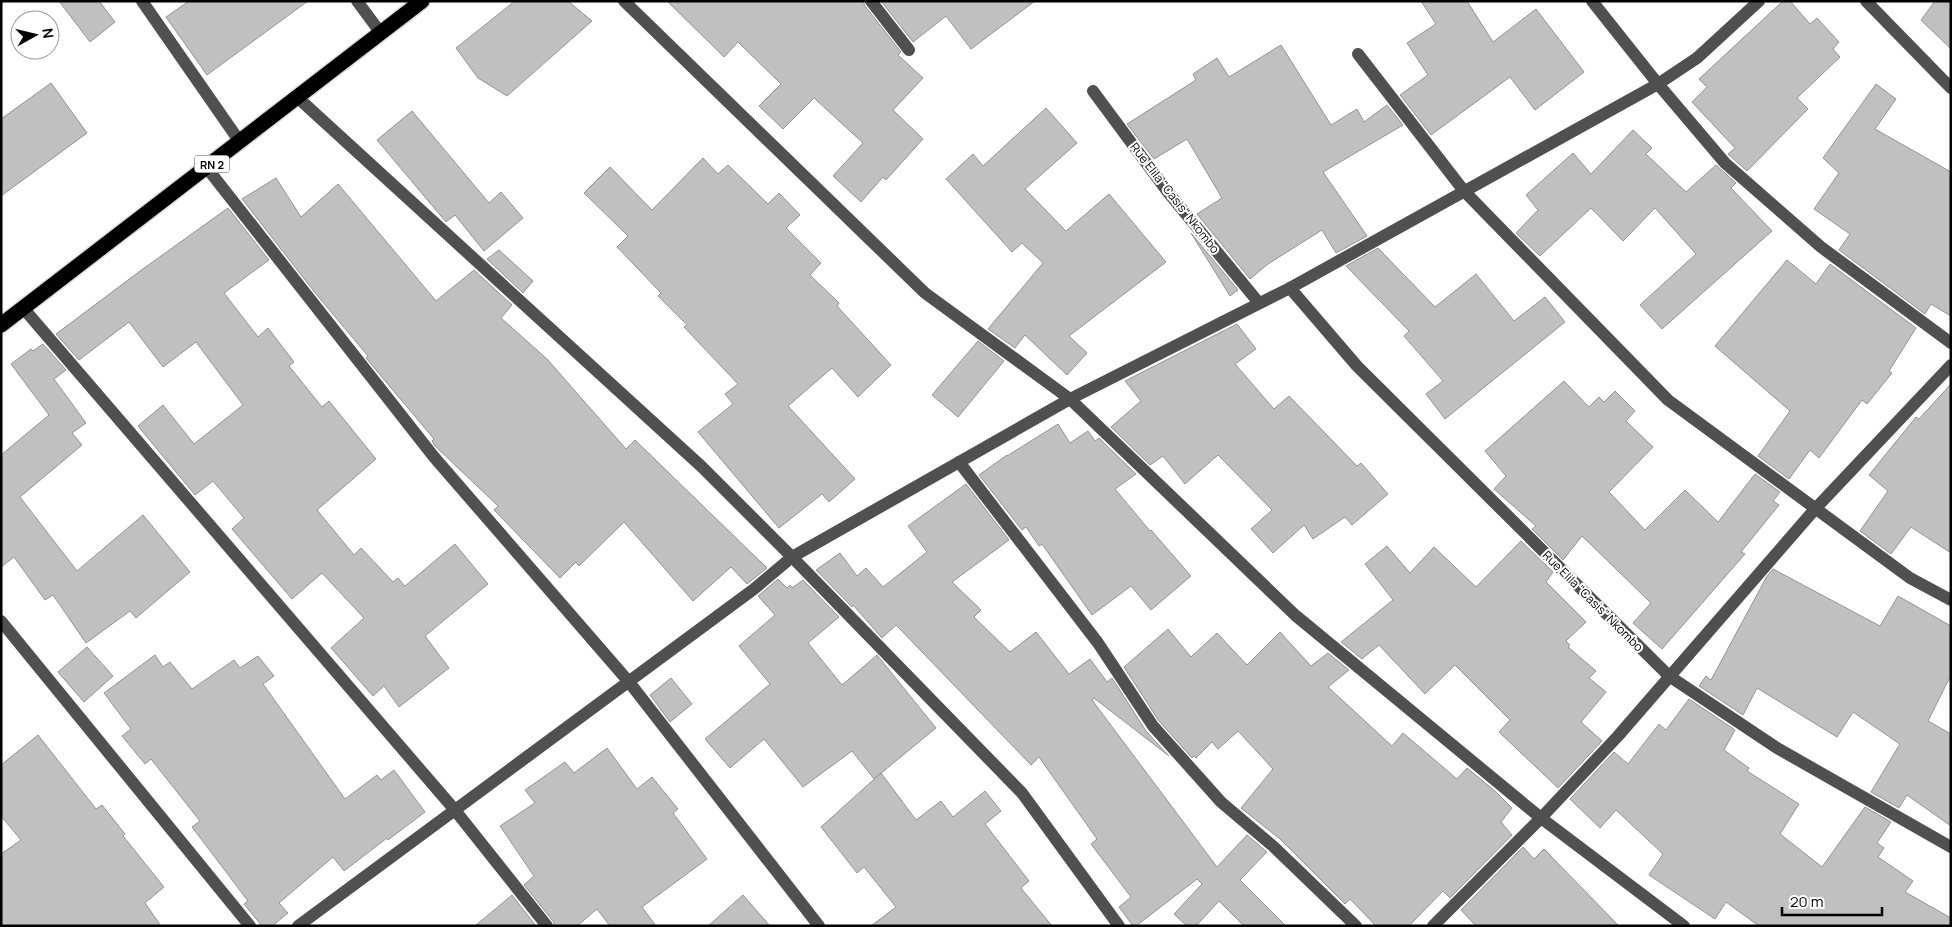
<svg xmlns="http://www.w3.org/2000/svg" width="1952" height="927" font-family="Manrope,sans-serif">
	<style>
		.building { fill: #c0c0c0; stroke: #949494 }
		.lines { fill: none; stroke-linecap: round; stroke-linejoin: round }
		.highway-casing { stroke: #dbdbdb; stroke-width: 18 }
		.minor { stroke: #505050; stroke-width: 12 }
		.highway { stroke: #000; stroke-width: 15 }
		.labels { text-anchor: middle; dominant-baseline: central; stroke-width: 4; stroke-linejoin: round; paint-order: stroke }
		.shield { fill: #fff; stroke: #4c4c4c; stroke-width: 1 }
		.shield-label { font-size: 11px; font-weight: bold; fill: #000 }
		.street-label { font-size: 12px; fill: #000; stroke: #fff }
	</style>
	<rect width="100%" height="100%" fill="#fff"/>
	<g class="building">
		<polygon points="59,1 99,1 115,22 90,42"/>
		<polygon points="189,1 308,1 207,75 166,17"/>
		<polygon points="515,1 568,1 592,21 507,96 478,78 456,48"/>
		<polygon points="667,1 863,1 865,6 901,52 898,55 923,78 893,110 923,139 886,180 883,177 861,202 833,176 863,143 814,98 783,129 759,106 781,84 738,42 724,57"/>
		<polygon points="881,1 1035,1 971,49 946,16 913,42"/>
		<polygon points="1421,1 1467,1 1493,42 1536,9 1584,72 1535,110 1510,77 1431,135 1400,95 1428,75 1407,43 1436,24"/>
		<polygon points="1783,1 1790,1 1810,24 1817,18 1839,42 1833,49 1840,57 1797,98 1808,109 1747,171 1728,154 1735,148 1692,102 1707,87 1699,79"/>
		<polygon points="1935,1 1951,1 1951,49 1921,20"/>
		<polygon points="1281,45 1331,125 1357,109 1364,122 1387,105 1403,125 1323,172 1367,236 1336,253 1322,230 1268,264 1250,279 1197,214 1222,198 1187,139 1154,159 1127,124 1196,80 1193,74 1217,58 1229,77"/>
		<polygon points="51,83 87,133 1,196 1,119"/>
		<polygon points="1876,84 1896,99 1875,129 1951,172 1951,316 1931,304 1925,314 1839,250 1850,234 1814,209 1839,173 1823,158"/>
		<polygon points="1046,108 1077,143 1025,189 1066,231 1109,194 1166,262 1069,336 1087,353 1067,375 1025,335 1015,348 988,329 1043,263 1022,243 1012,252 946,179 973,154 983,166"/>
		<polygon points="412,111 489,203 501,192 523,218 484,251 455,215 446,222 377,140"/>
		<polygon points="1633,130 1652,148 1646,154 1686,192 1716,165 1736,183 1731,188 1772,231 1662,329 1640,305 1696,254 1655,208 1623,241 1591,208 1540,256 1516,233 1538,210 1526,195 1573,153 1591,174"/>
		<polygon points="703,158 718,174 728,165 768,204 779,193 800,215 786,228 821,263 810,275 839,303 837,306 891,365 858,397 832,368 788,406 855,479 829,502 822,494 779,528 698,432 733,404 725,394 738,384 684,327 687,325 658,296 661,293 617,247 628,236 584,193 610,167 652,210"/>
		<polygon points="276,178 301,217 338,184 436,301 474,270 512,305 501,318 547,359 626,449 635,440 767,568 747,584 731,567 693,601 624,522 579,566 576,562 560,578 494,510 498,506 435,446 432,441 434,439 381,376 366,358 368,356 316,294 242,199"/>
		<polygon points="228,208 269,260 224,293 258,337 268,328 294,362 289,366 322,407 329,401 376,459 317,510 354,555 361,548 393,582 398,578 405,586 455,544 488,584 425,636 449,668 399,707 384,686 373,696 331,648 364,618 322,573 292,599 232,529 244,518 213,481 195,495 138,426 163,405 194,444 243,405 196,342 163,367 129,322 79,360 56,334 140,271"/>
		<polygon points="1191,233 1238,290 1230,296"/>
		<polygon points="1378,248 1435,307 1476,274 1514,321 1545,297 1565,322 1445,419 1426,394 1443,381 1404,336 1409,331 1346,266"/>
		<polygon points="499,250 533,281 523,293 487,259"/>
		<polygon points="1787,260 1816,284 1830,264 1916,328 1889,371 1892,373 1867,404 1862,400 1819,458 1810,450 1789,479 1758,456 1790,411 1715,346"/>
		<polygon points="1237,324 1256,349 1235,364 1274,409 1289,396 1357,466 1361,463 1388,494 1352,525 1345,517 1313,539 1304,525 1273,553 1251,529 1272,510 1218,455 1185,484 1163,456 1150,465 1111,427 1141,401 1125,381"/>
		<polygon points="978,341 1004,361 958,417 932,395"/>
		<polygon points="43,344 66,370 54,379 86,423 72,433 82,445 20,497 77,571 143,515 190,572 136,618 130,611 86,643 53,595 45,600 14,557 1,567 1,455 49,415 11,364 31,349 33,351"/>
		<polygon points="1564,381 1589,407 1599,397 1604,402 1615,391 1635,411 1626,421 1653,447 1609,492 1645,530 1685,490 1718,522 1755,474 1780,492 1773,501 1779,505 1741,552 1745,554 1662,649 1633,623 1651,603 1582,536 1563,560 1532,529 1536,526 1494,489 1506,476 1485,451"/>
		<polygon points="1951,384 1951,553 1911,527 1891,554 1860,531 1888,491 1869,475 1916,417 1919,419"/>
		<polygon points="1058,424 1070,443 1088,431 1095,441 1099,438 1136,474 1115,489 1150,531 1151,530 1191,576 1151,610 1131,586 1092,615 1042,544 1039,546 1026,527 1022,530 979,475 1007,455 1007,456"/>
		<polygon points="966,484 1009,540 952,582 981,610 974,617 1010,652 1036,632 1069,674 1090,659 1107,682 1112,678 1146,731 1169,756 1094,698 1092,700 1217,867 1247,835 1267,852 1240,880 1286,926 1244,926 1219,901 1196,926 1187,926 1174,914 1202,884 1197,879 1136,926 1133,926 1119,907 1131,897 1091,844 1097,839 1039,757 1031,765 896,625 882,638 853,605 852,607 816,570 840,553 857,576 866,568 883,587 927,552 908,526"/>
		<polygon points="1521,541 1553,572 1546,582 1586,622 1566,641 1570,645 1568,647 1596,671 1589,678 1606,692 1581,722 1602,741 1558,788 1499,732 1510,720 1455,665 1425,694 1379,645 1362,659 1341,642 1393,600 1365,564 1387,546 1410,573 1434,547 1476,587"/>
		<polygon points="1773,569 1880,626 1898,596 1951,626 1951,675 1928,721 1951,734 1951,826 1907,795 1899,808 1871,792 1900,744 1853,712 1837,737 1757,688 1743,715 1699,686 1706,676 1711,680 1767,576"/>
		<polygon points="778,579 787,588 790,585 792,588 803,580 839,617 808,643 842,685 877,655 936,728 874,779 852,751 803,787 764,739 730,768 705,739 770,684 739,646 775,615 758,596"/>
		<polygon points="1168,629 1191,657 1217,633 1247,665 1280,632 1311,666 1328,653 1349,670 1328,687 1392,746 1403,733 1457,779 1467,768 1495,791 1512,808 1501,822 1512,835 1450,898 1443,891 1409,926 1376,926 1350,899 1345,904 1280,839 1241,808 1273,769 1238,731 1218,749 1212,742 1196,758 1194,756 1192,758 1159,721 1124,667"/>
		<polygon points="87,647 113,676 84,702 58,672"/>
		<polygon points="155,655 163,667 170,662 192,689 234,660 240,668 258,656 274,676 263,684 345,799 377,775 381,780 394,770 425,812 388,840 387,838 344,871 333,857 279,903 288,913 272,926 262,926 244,904 248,901 192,827 200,821 151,759 145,764 122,736 131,729 104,693"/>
		<polygon points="671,678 692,704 670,722 650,695"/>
		<polygon points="1689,699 1735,730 1724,750 1749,768 1747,771 1799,804 1780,834 1822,867 1865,807 1891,822 1877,843 1884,848 1878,857 1913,881 1905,892 1951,918 1951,926 1759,926 1726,902 1715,919 1649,875 1663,854 1616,810 1600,828 1570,799 1614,752 1628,764 1659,724 1666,730"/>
		<polygon points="38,735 96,809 102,805 125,834 123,836 164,887 145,903 161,926 1,926 1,854 21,840 1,816 1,765"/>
		<polygon points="607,748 637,789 652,777 678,809 673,813 707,859 642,907 656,926 610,926 597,909 577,926 555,926 553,921 524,885 534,876 500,826 535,803 525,790 565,762 574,773"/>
		<polygon points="881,773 916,820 941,801 953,817 985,791 1001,811 985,824 1029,881 1021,888 1052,926 871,926 896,907 864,867 857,873 821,827"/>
		<polygon points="1523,847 1534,859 1544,849 1619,926 1476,926 1461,910"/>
		<polygon points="512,895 536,926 475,926"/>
		<polygon points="743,895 770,926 708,926"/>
	</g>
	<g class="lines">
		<g class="highway-casing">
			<polyline id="highway" points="1,325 422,1"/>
		</g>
		<g class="minor">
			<polyline points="142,1 240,142"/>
			<polyline points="357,1 380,32"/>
			<polyline points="624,1 925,293 1070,399 1295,615 1541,818 1684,926"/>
			<polyline points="871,1 909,50"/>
			<polyline points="1592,1 1658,84 1725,163 1821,247 1951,343"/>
			<polyline points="1866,1 1951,88"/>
			<polyline points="1358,54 1464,191 1668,400 1910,578 1951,600"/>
			<polyline points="1093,91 1167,191 1259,303"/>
			<polyline points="297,97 702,467 792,557 1022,793 1119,926"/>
			<polyline points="207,168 434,457 629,682 819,926"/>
			<polyline points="1290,288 1357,366 1669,676 1777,748 1951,847"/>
			<polyline points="24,309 454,809 547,926"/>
			<polyline points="959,462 1098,643 1153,726 1221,802 1274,847 1356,926"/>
			<polyline points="1,621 250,926"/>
			<polyline points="298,926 754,589 792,557 1070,399 1290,288 1658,84 1697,58 1759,1"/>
			<polyline points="1433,926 1541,818 1618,736 1815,509 1951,365"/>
		</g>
		<use href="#highway" class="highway"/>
	</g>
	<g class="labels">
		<rect class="shield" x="194.5" y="155.5" width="35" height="17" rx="4"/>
		<g class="shield-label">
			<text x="212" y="164">RN 2</text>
		</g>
		<g class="street-label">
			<text transform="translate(1175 198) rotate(52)">Rue Elila "Casis" Nkombo</text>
			<text transform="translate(1593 601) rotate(45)">Rue Elila "Casis" Nkombo</text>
		</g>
	</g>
	<rect width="1952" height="927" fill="none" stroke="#000000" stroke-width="5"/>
	<g transform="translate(35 35) rotate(82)"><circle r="24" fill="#ffffff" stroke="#999999"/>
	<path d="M0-4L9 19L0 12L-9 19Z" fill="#000000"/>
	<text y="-8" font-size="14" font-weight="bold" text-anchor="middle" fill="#000000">N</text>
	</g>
	<path d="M1782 907v8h100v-8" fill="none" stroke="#000000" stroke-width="2.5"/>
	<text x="1790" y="907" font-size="15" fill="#000000" stroke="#ffffff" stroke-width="4" paint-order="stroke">20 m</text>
</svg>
